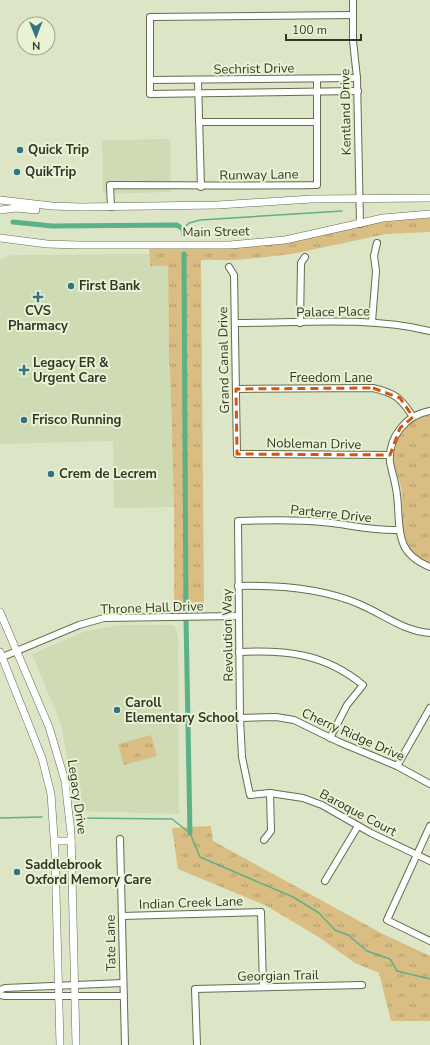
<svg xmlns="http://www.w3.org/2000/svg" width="430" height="1045" font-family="'Nunito Sans',sans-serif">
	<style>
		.built { fill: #cfdbb4 }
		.grass { fill: url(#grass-tufts) }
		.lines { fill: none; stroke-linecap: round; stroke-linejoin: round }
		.stream { stroke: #5cb286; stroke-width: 1.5 }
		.canal { stroke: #5cb286; stroke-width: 5 }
		.minor-casing { stroke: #646d50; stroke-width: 8 }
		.major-casing { stroke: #646d50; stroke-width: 8 }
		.minor { stroke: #fff; stroke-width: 6 }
		.major { stroke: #fff; stroke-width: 7 }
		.marked { fill: none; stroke: #d6560f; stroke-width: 3; stroke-dasharray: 8 5; stroke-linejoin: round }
		.poi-dot { fill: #317585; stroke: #e9f3d3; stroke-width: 1.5 }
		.labels { text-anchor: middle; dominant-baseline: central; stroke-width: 4; stroke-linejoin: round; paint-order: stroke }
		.street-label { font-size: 13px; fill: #323629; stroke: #e9f3d3 }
		.poi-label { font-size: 13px; font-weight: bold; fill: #323629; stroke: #e9f3d3; text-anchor: start }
	</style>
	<defs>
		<pattern id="grass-tufts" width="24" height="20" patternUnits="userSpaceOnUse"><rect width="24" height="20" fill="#dabd83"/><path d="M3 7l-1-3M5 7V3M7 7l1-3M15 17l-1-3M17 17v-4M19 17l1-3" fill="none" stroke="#b19a6b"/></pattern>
	</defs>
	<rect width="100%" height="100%" fill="#dce6c6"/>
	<g class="built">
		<polygon points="170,139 171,192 103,194 102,140"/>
		<polygon points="149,254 150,266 168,266 169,365 170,365 174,507 114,508 113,441 0,444 0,260 11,255"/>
		<polygon points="121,625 173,625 178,634 179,814 77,811 61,724 32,654 86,631"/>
	</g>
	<g class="grass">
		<polygon points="430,218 430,232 386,234 292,254 237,260 201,260 204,610 174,610 174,507 170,365 169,365 168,266 150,266 149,247 237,246 372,223"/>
		<path d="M430,415V563C392,545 406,520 401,487C399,479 396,472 394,464C390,440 407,420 430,415Z"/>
		<polygon points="151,735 157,756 124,765 118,744"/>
		<polygon points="211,826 213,841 383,934 430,956 430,1021 391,1021 379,973 355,963 320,938 267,906 178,869 172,828"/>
	</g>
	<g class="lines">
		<g class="stream">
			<polyline points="183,229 189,223 200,220 342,211"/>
			<polyline points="0,818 42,817"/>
			<polyline points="78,818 172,819 190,833 200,857 293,897 319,913 335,930 348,935 367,951 390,959 397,971 430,979"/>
		</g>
		<g class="canal">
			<polyline points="13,222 52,226 177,225 183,229 184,235"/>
			<polyline points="184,254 186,618 190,833"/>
		</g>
		<g class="minor-casing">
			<g id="minor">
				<polyline points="353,0 353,41 357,78 360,224"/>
				<polyline points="353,15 150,17 150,94 358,91"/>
				<polyline points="150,80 357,78"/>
				<polyline points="198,81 201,187"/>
				<polyline points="199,122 317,122"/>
				<path d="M111,207L110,185C179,185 248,186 317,185V80"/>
				<polyline points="229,267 234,275 237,454 390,455"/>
				<polyline points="372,322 376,271 374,256 377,243"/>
				<path d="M235,323C299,323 367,316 430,331"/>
				<polyline points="300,323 301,263 305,257"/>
				<path d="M236,389L373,388C395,393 401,398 413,417"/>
				<path d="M430,411C406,415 388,437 390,462C392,473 396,484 397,495C401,528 393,552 430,567"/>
				<path d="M398,530C372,531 347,524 322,522C294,519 266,520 238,521L240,718L242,757L250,795L270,793L303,798L322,805L371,833L430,861"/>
				<path d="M238,586C279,585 321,588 359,604C383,614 403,631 430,633"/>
				<path d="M239,652C286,650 324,653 363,685L347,705L330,738"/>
				<polyline points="0,658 79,625 104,618 238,616"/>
				<polyline points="240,718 276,717 294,720 339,742 397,766 430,784"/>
				<polyline points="397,766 430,708"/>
				<polyline points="430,826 387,920 430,941"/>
				<polyline points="120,839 125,1045"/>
				<polyline points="264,840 271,831 270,793"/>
				<polyline points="325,881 358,826"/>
				<polyline points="122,916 261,912 263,987"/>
				<polyline points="0,990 5,988 123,983"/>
				<polyline points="0,995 5,996 124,996"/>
				<polyline points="197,1045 195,989 362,985"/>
			</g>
		</g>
		<g class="major-casing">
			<g id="major">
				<polyline points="0,200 52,206 81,207 218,205 312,199 430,198"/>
				<polyline points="0,210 16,208 36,210"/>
				<polyline points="0,238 47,244 78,245 230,245 285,240 383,218 430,214"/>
				<polyline points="0,612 49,727 65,781 71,833 76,1045"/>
				<polyline points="0,652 42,758 51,794 55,852 60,1045"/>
				<polyline points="55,841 71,841"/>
			</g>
		</g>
		<use href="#minor" class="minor"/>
		<use href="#major" class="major"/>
	</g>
	<path class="marked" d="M373,388L400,398L413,417L400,428L390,455L237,454L236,389Z"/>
	<g class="poi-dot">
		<circle cx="20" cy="150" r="4"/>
		<circle cx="17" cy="172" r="4"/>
		<circle cx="71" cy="286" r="4"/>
		<path d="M36 291h4v4h4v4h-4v4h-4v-4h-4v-4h4z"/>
		<path d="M22 364h4v4h4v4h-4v4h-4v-4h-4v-4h4z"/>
		<circle cx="24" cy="420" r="4"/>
		<circle cx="51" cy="474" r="4"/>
		<circle cx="117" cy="710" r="4"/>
		<circle cx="17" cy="872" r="4"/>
	</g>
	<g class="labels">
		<g class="street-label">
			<text transform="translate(254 69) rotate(-1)">Sechrist Drive</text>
			<text transform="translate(346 112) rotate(-91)">Kentland Drive</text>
			<text transform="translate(259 175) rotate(-1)">Runway Lane</text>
			<text transform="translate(216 232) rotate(-1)">Main Street</text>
			<text transform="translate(333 312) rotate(-1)">Palace Place</text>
			<text transform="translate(224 360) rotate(-91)">Grand Canal Drive</text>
			<text x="331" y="378">Freedom Lane</text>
			<text transform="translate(314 444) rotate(1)">Nobleman Drive</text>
			<text transform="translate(331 514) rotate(6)">Parterre Drive</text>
			<text transform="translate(152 608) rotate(-2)">Throne Hall Drive</text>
			<text transform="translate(228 635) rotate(-91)">Revolution Way</text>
			<text transform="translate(353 735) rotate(24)">Cherry Ridge Drive</text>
			<text transform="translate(77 797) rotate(82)">Legacy Drive</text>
			<text transform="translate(358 813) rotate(28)">Baroque Court</text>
			<text transform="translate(191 903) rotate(-2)">Indian Creek Lane</text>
			<text transform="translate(111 943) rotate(-91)">Tate Lane</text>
			<text transform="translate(278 976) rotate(-1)">Georgian Trail</text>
		</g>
		<g class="poi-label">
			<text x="28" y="150">Quick Trip</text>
			<text x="25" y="172">QuikTrip</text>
			<text x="79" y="286">First Bank</text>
			<text x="38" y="311" text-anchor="middle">CVS<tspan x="38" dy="15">Pharmacy</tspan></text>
			<text x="33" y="363">Legacy ER &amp;<tspan x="33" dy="15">Urgent Care</tspan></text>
			<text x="32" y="420">Frisco Running</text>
			<text x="59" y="474">Crem de Lecrem</text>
			<text x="125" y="703">Caroll<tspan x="125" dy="15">Elementary School</tspan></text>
			<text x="25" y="865">Saddlebrook<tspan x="25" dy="15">Oxford Memory Care</tspan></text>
		</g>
	</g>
	<g transform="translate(36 36) rotate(179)"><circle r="19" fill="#e9f3d3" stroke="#a0a78f"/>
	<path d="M0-3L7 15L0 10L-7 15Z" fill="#317585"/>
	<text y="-6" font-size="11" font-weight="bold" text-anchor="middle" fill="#323629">N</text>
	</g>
	<path d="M286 34v6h75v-6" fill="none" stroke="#323629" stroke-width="2"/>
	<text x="292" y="34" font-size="12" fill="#323629" stroke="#e9f3d3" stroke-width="3" paint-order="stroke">100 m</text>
</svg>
